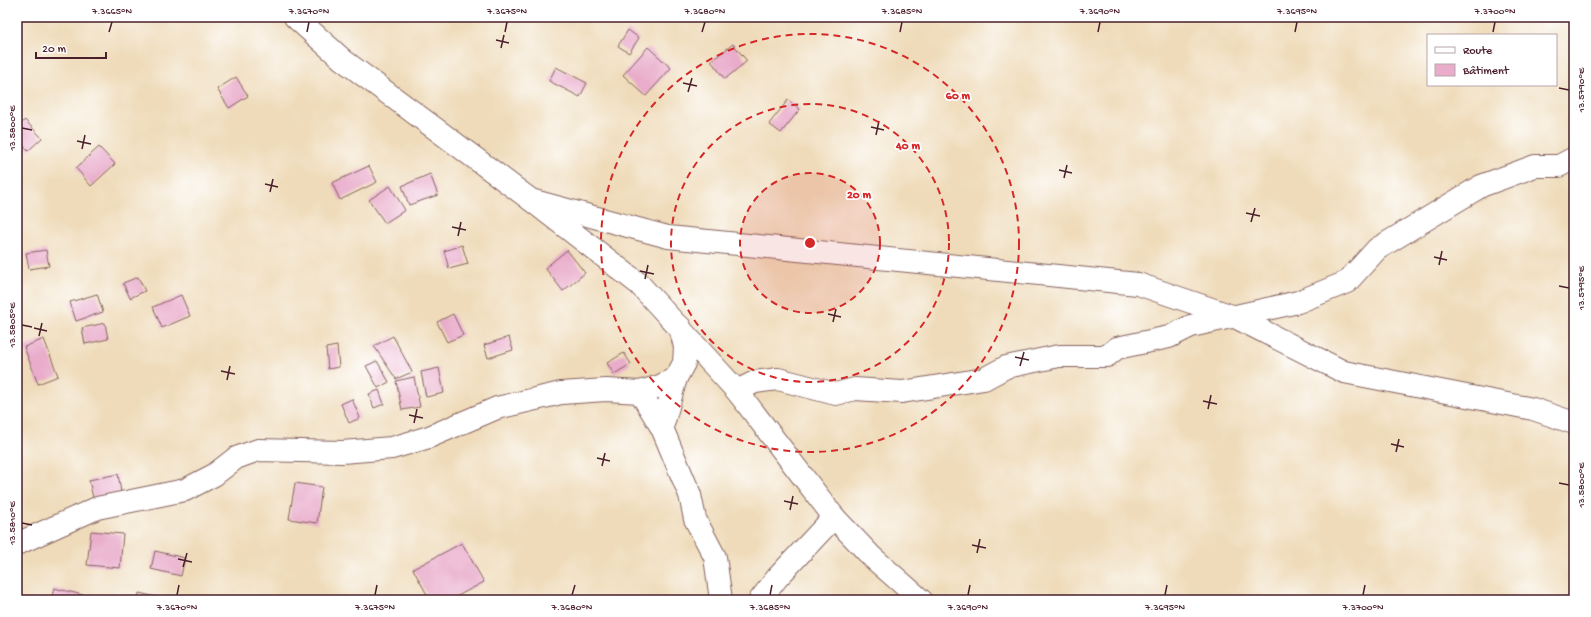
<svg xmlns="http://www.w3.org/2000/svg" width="1591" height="617" font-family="'Gochi Hand',sans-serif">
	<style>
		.building { fill: #e9accb }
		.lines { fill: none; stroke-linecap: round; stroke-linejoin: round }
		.street-casing { stroke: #84615d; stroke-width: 24 }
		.street { stroke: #fff; stroke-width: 22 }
		.ticks { fill: none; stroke: #4a1f2b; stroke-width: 1.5 }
		.ring { fill: none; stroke: #d62828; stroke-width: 2; stroke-dasharray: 7 5 }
		.centre { fill: #d62828; stroke: #fff; stroke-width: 2 }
		.ring-label { font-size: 12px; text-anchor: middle; font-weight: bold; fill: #d62828; stroke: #fff; stroke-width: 3.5; stroke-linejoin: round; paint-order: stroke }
		.neatline { fill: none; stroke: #4a1f2b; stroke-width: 1.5 }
		.ticks-label { font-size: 10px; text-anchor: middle; fill: #4a1f2b }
	</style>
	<rect width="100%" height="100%" fill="#fff"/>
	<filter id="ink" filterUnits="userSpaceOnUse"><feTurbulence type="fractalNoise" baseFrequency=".025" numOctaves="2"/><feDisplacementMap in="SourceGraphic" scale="8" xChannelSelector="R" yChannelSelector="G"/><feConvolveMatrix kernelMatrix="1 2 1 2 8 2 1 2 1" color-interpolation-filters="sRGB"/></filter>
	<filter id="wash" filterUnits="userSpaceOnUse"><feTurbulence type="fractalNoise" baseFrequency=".012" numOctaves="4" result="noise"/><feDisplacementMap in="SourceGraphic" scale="16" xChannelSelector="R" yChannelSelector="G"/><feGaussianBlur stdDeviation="0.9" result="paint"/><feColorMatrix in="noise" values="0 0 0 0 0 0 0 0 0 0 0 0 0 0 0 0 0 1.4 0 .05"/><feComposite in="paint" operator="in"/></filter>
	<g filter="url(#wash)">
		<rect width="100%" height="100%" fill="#efdbba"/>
		<g id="blocks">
			<g class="building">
				<polygon points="628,30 639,38 629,53 618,46"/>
				<polygon points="733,44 747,61 725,79 711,61"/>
				<polygon points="648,47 671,68 646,96 623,75"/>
				<polygon points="556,67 587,83 580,97 549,81"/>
				<polygon points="236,77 248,96 229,108 217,89"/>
				<polygon points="788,100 800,109 781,133 769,124"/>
				<polygon points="25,120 42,138 28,151 17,138 17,127"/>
				<polygon points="99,147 115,164 91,186 76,168"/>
				<polygon points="369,166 377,182 340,200 332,183"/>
				<polygon points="430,174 438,195 409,205 402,186"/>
				<polygon points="390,186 405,210 385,223 369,200"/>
				<polygon points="462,245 468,264 449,269 444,251"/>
				<polygon points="46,250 49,266 29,269 26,253"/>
				<polygon points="567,250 585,273 563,291 545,268"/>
				<polygon points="138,277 145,291 130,298 123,283"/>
				<polygon points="97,294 103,312 76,321 70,302"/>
				<polygon points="181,295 190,316 162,328 153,307"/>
				<polygon points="453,314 463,335 447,342 437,322"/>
				<polygon points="105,323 108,339 85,344 82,328"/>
				<polygon points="393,336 412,372 396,379 374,346"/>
				<polygon points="509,337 513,350 488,358 484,345"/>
				<polygon points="44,339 58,376 38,384 24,347"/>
				<polygon points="337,346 339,367 328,369 326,348"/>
				<polygon points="624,353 631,364 614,374 607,363"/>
				<polygon points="377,361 389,382 378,388 366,366"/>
				<polygon points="439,368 444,393 426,397 421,372"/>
				<polygon points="414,377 420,407 402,410 396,381"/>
				<polygon points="379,390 384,404 374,408 369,394"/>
				<polygon points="352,399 360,418 349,423 341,404"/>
				<polygon points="118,474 121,492 93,498 89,480"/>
				<polygon points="295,483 322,487 317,523 289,519"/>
				<polygon points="91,531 123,534 120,568 87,565"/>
				<polygon points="462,543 484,582 450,600 430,600 413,569"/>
				<polygon points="155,551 185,558 181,576 151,569"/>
				<polygon points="54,588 83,595 82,600 51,600"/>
				<polygon points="139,593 165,599 165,600 138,600"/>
			</g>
		</g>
	</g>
	<g filter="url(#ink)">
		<use href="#blocks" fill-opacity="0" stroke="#84615d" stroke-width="1"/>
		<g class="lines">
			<g class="street-casing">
				<g id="street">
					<polyline points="295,17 343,60 531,200 639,284 737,391 834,517 872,557 921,600"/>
					<polyline points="531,200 668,237 1138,284 1235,317 1344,372 1533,409 1574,423"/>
					<polyline points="737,391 755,382 778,379 836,394 855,389 902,392 984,379 1006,367 1059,356 1107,356 1117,348 1169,337 1191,326 1298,302 1347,282 1377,249 1481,186 1535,166 1559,166 1574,158"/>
					<polyline points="640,392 662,428 690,495 695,519 715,557 721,600"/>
					<polyline points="662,428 676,378"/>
					<polyline points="17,544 97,508 185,490 214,475 236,458 258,450 342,452 392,448 429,437 497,408 561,393 606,390 640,392 660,386 676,378 684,363 685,347 680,327"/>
					<polyline points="760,600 777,578 834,517"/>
				</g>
			</g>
			<use href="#street" class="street"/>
		</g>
	</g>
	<path class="ticks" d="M109,32L112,22M307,32L309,22M505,32L507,22M702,32L705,22M900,32L902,22M1098,32L1100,22M1295,32L1297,22M1493,32L1495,22M496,40L509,43M501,48L504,35M683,83L697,86M1559,88L1569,90M688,92L692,78M871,127L884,130M22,128L32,130M876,135L879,121M77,141L91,144M82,149L85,135M1059,170L1072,173M1064,178L1067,165M265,184L278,187M270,192L273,179M1246,213L1260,216M1251,222L1255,208M452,227L466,230M458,236L461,222M1434,257L1447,260M1439,265L1442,251M640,271L654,274M645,279L648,265M1559,286L1569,288M828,314L841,317M833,322L836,309M22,325L32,327M34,328L47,331M39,336L42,323M1015,357L1029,360M1020,366L1024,352M221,371L235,374M227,380L230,366M1203,401L1217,404M1208,409L1211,395M409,415L423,418M414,423L417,409M1391,444L1404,447M1396,452L1399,439M597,458L610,461M602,466L605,453M1559,483L1569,485M784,501L798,504M790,510L793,496M22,523L32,525M972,545L986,548M977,553L980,539M178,559L192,562M183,567L187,553M177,595L179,585M375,595L377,585M572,595L575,585M770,595L772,585M968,595L970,585M1165,595L1167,585M1363,595L1365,585"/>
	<circle cx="810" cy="243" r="70" fill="#d62828" fill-opacity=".12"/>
	<g class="ring">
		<circle cx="810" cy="243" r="70"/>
		<circle cx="810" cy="243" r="139"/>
		<circle cx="810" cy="243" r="209"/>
	</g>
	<circle cx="810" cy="243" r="6" class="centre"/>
	<g class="ring-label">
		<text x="958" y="99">60 m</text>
		<text x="908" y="149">40 m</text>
		<text x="859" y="198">20 m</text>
	</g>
	<rect width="1591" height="617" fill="none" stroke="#fff" stroke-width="44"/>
	<rect x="1427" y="34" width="130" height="52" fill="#ffffff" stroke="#b7a5aa"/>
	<rect x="1435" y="47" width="20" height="6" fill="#ffffff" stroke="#b7a5aa"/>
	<text x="1463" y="54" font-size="12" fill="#4a1f2b">Route</text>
	<rect x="1435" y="64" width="20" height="12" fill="#e9accb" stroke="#b7a5aa"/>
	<text x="1463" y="74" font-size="12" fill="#4a1f2b">Bâtiment</text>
	<path d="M36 52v6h70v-6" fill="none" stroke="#4a1f2b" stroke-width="2"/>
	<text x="42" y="52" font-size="12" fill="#4a1f2b" stroke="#ffffff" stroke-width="3" paint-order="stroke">20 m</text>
	<rect x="22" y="22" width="1547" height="573" class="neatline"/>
	<g class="ticks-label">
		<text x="112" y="14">7.3665°N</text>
		<text x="309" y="14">7.3670°N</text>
		<text x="507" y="14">7.3675°N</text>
		<text x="705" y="14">7.3680°N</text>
		<text x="902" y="14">7.3685°N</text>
		<text x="1100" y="14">7.3690°N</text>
		<text x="1297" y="14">7.3695°N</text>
		<text x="1495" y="14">7.3700°N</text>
		<text transform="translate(1580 90) rotate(-90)" y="4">13.5790°E</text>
		<text transform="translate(11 128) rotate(-90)" y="4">13.5800°E</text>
		<text transform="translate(1580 288) rotate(-90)" y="4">13.5795°E</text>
		<text transform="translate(11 325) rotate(-90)" y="4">13.5805°E</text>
		<text transform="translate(1580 485) rotate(-90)" y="4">13.5800°E</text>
		<text transform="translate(11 523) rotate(-90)" y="4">13.5810°E</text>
		<text x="177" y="610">7.3670°N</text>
		<text x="375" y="610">7.3675°N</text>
		<text x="572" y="610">7.3680°N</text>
		<text x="770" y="610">7.3685°N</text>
		<text x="968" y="610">7.3690°N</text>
		<text x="1165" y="610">7.3695°N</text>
		<text x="1363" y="610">7.3700°N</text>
	</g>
</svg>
